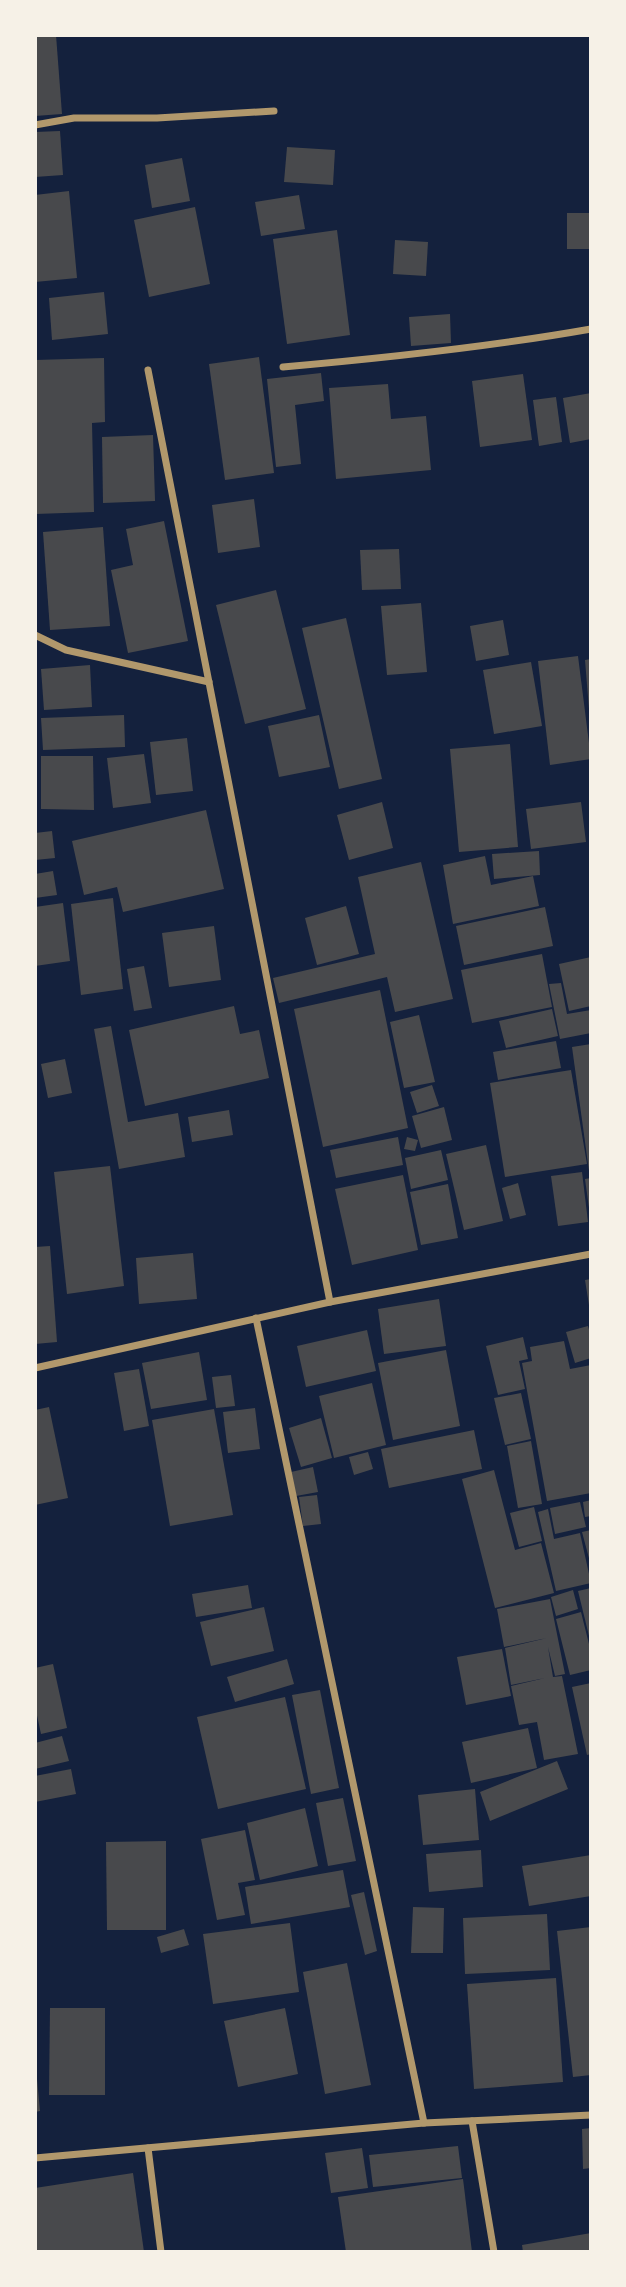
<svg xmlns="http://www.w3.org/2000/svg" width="626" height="2287" font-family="'Titillium Web',sans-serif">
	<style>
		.building { fill: #48494c }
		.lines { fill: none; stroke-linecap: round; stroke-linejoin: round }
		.minor { stroke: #b1986c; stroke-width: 7 }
	</style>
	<rect width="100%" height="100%" fill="#14213d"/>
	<g class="building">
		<polygon points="35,35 56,35 62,114 35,116"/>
		<polygon points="60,131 63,175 35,177 35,132"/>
		<polygon points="287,147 335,150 333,185 284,182"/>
		<polygon points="182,158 190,201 152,208 145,165"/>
		<polygon points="69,191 77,278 35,282 35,195"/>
		<polygon points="299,195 305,229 261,236 255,202"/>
		<polygon points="195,207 210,284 149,297 134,220"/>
		<rect x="567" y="213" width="24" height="36"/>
		<polygon points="337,230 350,335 287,344 273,239"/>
		<polygon points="395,240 428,242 426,276 393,274"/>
		<polygon points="104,292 108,334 52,340 49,298"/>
		<polygon points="450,314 451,343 411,346 409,317"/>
		<polygon points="259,357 274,473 225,480 209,364"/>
		<polygon points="104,358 105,422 92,423 94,512 35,514 35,360"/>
		<polygon points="321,373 324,401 295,405 301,464 276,467 267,379"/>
		<polygon points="523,374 532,440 480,447 472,381"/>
		<polygon points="388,384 391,419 426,416 431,470 336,479 329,388"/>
		<polygon points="591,393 591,439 570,443 563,398"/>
		<polygon points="556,397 562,442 539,446 533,400"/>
		<polygon points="153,435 155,501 103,503 102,437"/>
		<polygon points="254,499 260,547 218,553 212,505"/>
		<polygon points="164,521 188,641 128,653 111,570 133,565 126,529"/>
		<polygon points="103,527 110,626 50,630 43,532"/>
		<polygon points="399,549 401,589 362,590 360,550"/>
		<polygon points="276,590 306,709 245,724 216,605"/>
		<polygon points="421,603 427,672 387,675 381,606"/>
		<polygon points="346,618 382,779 339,789 302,628"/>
		<polygon points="503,620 509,655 476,661 470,626"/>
		<polygon points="578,656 591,759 550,765 538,661"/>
		<polygon points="591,659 591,709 589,709 585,660"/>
		<polygon points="531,662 542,726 494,734 483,670"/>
		<polygon points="90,665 92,707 44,710 41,669"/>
		<polygon points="124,715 125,747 43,750 41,718"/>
		<polygon points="319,715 330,767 279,777 268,726"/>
		<polygon points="187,738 193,791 156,795 150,742"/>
		<polygon points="510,744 518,847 459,852 450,749"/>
		<polygon points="144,754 151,803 113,808 107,758"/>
		<polygon points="41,756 93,756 94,810 41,809"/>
		<polygon points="382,802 393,848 349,860 337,815"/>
		<polygon points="581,802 586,842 531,849 526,809"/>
		<polygon points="206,810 224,889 123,912 117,887 84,895 72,841"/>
		<polygon points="52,831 55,858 35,860 35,833"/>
		<polygon points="539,851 540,875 494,879 492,854"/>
		<polygon points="485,856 491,885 533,876 539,906 453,924 443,865"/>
		<polygon points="421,862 453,999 395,1012 387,977 279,1003 273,978 375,954 358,877"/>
		<polygon points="53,871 57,895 35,898 35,874"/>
		<polygon points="113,898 123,989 81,995 71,904"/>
		<polygon points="63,903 70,961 35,966 35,907"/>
		<polygon points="346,906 359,954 317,965 305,918"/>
		<polygon points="545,907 553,946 464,965 456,926"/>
		<polygon points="214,926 221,980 169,987 162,933"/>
		<polygon points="542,954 552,1007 472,1023 461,970"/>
		<polygon points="591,957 591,1006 569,1011 559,964"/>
		<polygon points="144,966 152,1008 134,1011 127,969"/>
		<polygon points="561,983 567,1014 591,1010 591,1033 560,1039 549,984"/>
		<polygon points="380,990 408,1128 323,1147 294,1009"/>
		<polygon points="234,1006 240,1034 259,1030 269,1078 145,1106 129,1030"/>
		<polygon points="552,1009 558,1036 506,1048 499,1021"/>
		<polygon points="419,1015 435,1082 404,1088 390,1022"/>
		<polygon points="111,1026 128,1122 178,1113 185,1157 119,1169 94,1029"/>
		<polygon points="556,1041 561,1068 498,1080 493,1052"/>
		<polygon points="591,1044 591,1171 589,1171 572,1047"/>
		<polygon points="65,1059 72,1093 48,1098 41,1064"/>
		<polygon points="571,1070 587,1164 505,1177 490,1083"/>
		<polygon points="432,1085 439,1106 417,1113 410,1092"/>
		<polygon points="444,1107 452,1140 421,1148 412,1116"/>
		<polygon points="229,1110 233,1135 192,1142 188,1117"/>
		<polygon points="398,1137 403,1165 336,1178 330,1150"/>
		<polygon points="407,1137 418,1140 415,1151 404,1149"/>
		<polygon points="486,1145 503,1221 464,1230 446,1154"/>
		<polygon points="441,1150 448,1180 411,1189 405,1158"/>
		<polygon points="110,1166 124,1286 67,1294 54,1172"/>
		<polygon points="582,1172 588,1222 558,1226 551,1176"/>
		<polygon points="403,1175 418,1250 352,1265 335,1189"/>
		<polygon points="591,1178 591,1208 589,1208 585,1179"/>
		<polygon points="518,1183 526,1215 510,1219 502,1188"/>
		<polygon points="448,1184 458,1238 421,1245 410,1192"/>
		<polygon points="50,1246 57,1342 35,1344 35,1247"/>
		<polygon points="193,1253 197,1299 139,1304 136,1258"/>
		<polygon points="591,1279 591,1304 589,1305 585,1280"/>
		<polygon points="439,1299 446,1346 384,1354 378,1309"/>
		<polygon points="588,1326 591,1337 591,1358 575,1363 566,1332"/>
		<polygon points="367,1330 376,1371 306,1387 297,1346"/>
		<polygon points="523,1337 528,1359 519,1361 525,1389 498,1395 486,1346"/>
		<polygon points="564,1341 570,1369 591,1365 591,1493 547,1501 522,1363 532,1361 530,1347"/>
		<polygon points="446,1350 460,1426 393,1440 378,1363"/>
		<polygon points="199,1352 207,1400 151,1409 142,1363"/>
		<polygon points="139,1369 149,1426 124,1431 114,1373"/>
		<polygon points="231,1375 235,1406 216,1408 212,1377"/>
		<polygon points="372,1383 386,1445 334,1458 319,1396"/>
		<polygon points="521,1393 531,1439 505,1445 494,1398"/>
		<polygon points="49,1407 68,1498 35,1505 35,1410"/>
		<polygon points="255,1408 260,1449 228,1453 223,1412"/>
		<polygon points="214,1409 233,1515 170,1526 152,1420"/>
		<polygon points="321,1418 332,1458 301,1467 289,1428"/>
		<polygon points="474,1430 482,1469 389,1488 381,1449"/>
		<polygon points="531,1441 542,1504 518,1508 507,1446"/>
		<polygon points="368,1452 373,1469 354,1475 349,1457"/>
		<polygon points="313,1467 318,1492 296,1496 291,1472"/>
		<polygon points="494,1470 515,1550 541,1543 554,1593 495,1608 462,1479"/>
		<polygon points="317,1495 321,1524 303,1526 299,1497"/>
		<polygon points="591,1500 591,1516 585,1517 583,1502"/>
		<polygon points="580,1502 586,1527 555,1534 550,1508"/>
		<polygon points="534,1507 542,1541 519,1547 510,1513"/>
		<polygon points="548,1509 554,1539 580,1533 591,1583 556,1591 538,1512"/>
		<polygon points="591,1530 591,1562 590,1562 582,1532"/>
		<polygon points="248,1585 252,1608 196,1617 192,1594"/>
		<polygon points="591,1588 591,1640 590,1640 578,1591"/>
		<polygon points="573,1590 578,1609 556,1616 551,1597"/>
		<polygon points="550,1599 565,1674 555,1676 548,1647 553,1677 562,1676 578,1754 544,1760 537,1722 519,1725 511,1686 545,1678 511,1685 505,1648 547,1638 504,1647 497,1609"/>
		<polygon points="264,1607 274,1651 211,1666 200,1622"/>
		<polygon points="581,1612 591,1652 591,1670 570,1675 556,1619"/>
		<polygon points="502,1649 511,1696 466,1705 457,1657"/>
		<polygon points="287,1659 294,1684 235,1702 227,1677"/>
		<polygon points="53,1664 67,1728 41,1734 35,1706 35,1668"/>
		<polygon points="591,1683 591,1754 587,1755 572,1687"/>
		<polygon points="320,1690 339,1788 311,1794 292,1695"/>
		<polygon points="285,1697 306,1789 218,1809 197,1717"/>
		<polygon points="528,1728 537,1768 471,1783 462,1742"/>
		<polygon points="62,1736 69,1761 35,1769 35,1743"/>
		<polygon points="557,1761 568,1789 490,1821 480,1792"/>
		<polygon points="71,1769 76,1794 35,1802 35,1776"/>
		<polygon points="475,1789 479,1840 423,1845 418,1795"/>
		<polygon points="343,1798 356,1861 328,1866 316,1803"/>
		<polygon points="305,1808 318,1866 260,1880 247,1823"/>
		<polygon points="245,1830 255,1880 238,1883 245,1915 217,1920 201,1839"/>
		<polygon points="166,1841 166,1930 107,1930 106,1842"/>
		<polygon points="481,1850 483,1887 429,1892 426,1854"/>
		<polygon points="591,1855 591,1896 529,1906 522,1866"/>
		<polygon points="343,1870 350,1907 251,1924 245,1887"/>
		<polygon points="364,1892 377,1951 365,1955 351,1895"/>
		<polygon points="413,1907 444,1908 443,1953 411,1953"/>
		<polygon points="547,1914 550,1970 465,1974 463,1918"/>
		<polygon points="290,1923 299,1992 213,2004 203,1934"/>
		<polygon points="591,1927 591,2075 573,2077 557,1931"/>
		<polygon points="184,1929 189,1945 161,1953 157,1937"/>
		<polygon points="347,1963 371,2085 325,2094 303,1972"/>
		<polygon points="556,1978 563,2082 474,2089 467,1984"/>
		<polygon points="50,2008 105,2008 105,2095 49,2095"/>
		<polygon points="285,2008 298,2074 238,2087 224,2021"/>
		<polygon points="35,2079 37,2079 40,2111 35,2112"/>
		<polygon points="591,2128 591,2168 583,2169 582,2129"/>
		<polygon points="458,2146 462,2178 373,2187 369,2155"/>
		<polygon points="362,2148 368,2188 331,2193 325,2153"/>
		<polygon points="133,2173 144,2252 35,2252 35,2188"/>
		<polygon points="463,2179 472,2252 346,2252 338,2197"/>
		<polygon points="591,2233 591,2252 523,2252 522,2245"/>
	</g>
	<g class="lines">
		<g class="minor">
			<polyline points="35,125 74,118 157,118 274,111"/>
			<path d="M283,367C386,358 489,347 591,329"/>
			<polyline points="148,370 330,1302"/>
			<polyline points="35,635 66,650 209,682"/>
			<polyline points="256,1318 424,2123"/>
			<polyline points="35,1368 330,1302 591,1254"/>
			<polyline points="472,2121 494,2252"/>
			<polyline points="148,2148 161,2252"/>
			<polyline points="35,2158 424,2123 591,2115"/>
		</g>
	</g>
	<rect width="626" height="2287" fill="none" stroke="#f6f1e7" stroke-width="74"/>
</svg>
